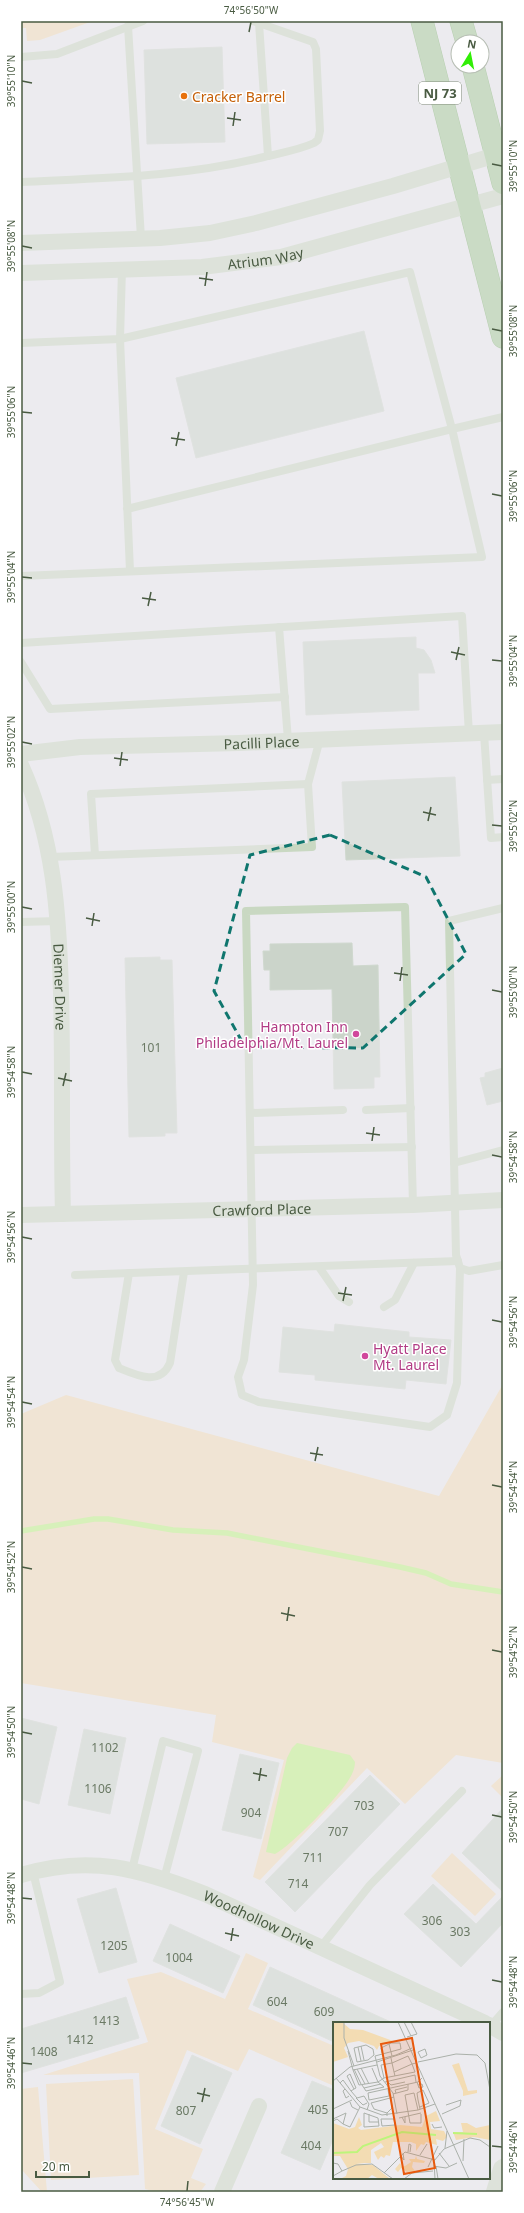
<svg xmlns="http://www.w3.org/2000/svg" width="524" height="2213" font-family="'Noto Sans',sans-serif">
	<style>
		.green { fill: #f3dcb3 }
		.water { fill: #bdf57b }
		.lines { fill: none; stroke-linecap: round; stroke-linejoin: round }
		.stream { stroke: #bdf57b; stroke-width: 5.5 }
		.building { fill: #cbd4ca; stroke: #cfd8ce }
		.trunk-casing { stroke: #78ac68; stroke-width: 23 }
		.service { stroke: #c9d8c2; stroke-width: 8 }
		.minor { stroke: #c9d8c2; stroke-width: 16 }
		.tertiary { stroke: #c9d8c2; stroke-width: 20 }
		.trunk { stroke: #9fc892; stroke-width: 22 }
		.marked { fill: none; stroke: #0f766e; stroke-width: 3; stroke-dasharray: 8 5; stroke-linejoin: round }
		.ticks { fill: none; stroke: #495b42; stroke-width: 1.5 }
		.food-dot { fill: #e8710a; stroke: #fff; stroke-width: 1.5 }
		.hotel-dot { fill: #d1479c; stroke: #fff; stroke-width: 1.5 }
		.labels { text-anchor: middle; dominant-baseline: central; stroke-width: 3; stroke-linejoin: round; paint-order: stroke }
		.number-label { font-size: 12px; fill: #6a7964 }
		.shield { fill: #fff; stroke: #808c7b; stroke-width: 1 }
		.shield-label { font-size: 13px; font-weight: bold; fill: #495b42 }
		.food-label { font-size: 14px; fill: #c56008; stroke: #fff; text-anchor: start }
		.street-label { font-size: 14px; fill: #495b42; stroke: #fff }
		.hotel-label { font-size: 14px; fill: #b23c85; stroke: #fff; text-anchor: end }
		.inset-river { fill: none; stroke: #bdf57b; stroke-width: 2 }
		.inset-road { fill: none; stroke: #abb1aa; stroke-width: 1 }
		.view { fill: #e8590c; fill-opacity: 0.15; stroke: #e8590c; stroke-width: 2 }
		.inset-edge { fill: none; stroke: #495b42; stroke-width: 2 }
		.neatline { fill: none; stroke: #495b42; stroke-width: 1.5 }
		.ticks-label { font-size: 10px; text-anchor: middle; fill: #495b42 }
	</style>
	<rect width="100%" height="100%" fill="#ecebef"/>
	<g class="green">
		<polygon points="21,21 93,21 40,40 27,41 26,28 21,28"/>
		<polygon points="503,1384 503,1763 456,1755 405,1804 367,1768 260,1880 253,1877 284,1760 212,1742 216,1715 21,1683 21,1414 66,1395 439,1496"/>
		<polygon points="503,1775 503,1798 491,1786"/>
		<polygon points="452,1853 496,1894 475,1916 431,1876"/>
		<polygon points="246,1953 268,1963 248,2009 334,2046 334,2086 249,2049 238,2071 187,2050 155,2129 203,2149 191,2178 206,2184 200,2192 157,2192 145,2189 139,2073 43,2075 148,2042 127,1979 161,1972 225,1999"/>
		<polygon points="133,2079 139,2175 51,2180 46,2084"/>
		<polygon points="38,2087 47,2192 42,2192 21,2169 21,2089"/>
	</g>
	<path class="water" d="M297,1743L350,1755L355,1762C355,1765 354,1770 352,1774C344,1792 292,1845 275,1854L266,1852L287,1758L292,1748Z"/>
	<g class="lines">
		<polyline class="stream" points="21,1531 94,1519 108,1519 173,1530 227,1533 400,1567 426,1573 451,1584 503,1592"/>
	</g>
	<g class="building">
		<polygon points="222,47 225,142 147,144 144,50"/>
		<polygon points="364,331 384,411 196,458 176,378"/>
		<polygon points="416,637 416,648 424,650 431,660 435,673 418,673 419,710 306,715 303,642"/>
		<polygon points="455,777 460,856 346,860 342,782"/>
		<polygon points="352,943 353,966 378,965 380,1077 374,1077 374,1088 334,1089 332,989 270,990 270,970 264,970 263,951 270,951 270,944"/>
		<polygon points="160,957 160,960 172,960 177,1133 165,1133 165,1136 129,1137 125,958"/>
		<polygon points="503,1068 503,1101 487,1105 480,1078 485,1077 485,1073"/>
		<polygon points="335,1324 409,1332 409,1337 451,1340 446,1384 406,1380 405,1389 315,1380 315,1375 279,1372 283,1327 334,1332"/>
		<polygon points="21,1718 57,1727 39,1804 21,1799"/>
		<polygon points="84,1729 126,1738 110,1814 68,1805"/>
		<polygon points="240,1754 279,1763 261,1839 222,1830"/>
		<polygon points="370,1775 400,1804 295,1912 265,1882"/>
		<polygon points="503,1808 503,1892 462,1853"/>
		<polygon points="433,1884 476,1924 503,1896 503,1923 461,1967 404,1914"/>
		<polygon points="116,1888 137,1962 99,1973 77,1899"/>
		<polygon points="170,1924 240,1956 223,1993 153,1961"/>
		<polygon points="270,1967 393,2023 334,2023 334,2042 253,2005"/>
		<polygon points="126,1997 139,2038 21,2073 21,2029"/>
		<polygon points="192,2055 232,2073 200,2144 161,2126"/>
		<polygon points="312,2081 334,2090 334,2137 320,2170 281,2153"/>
	</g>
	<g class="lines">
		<g class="trunk-casing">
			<g id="trunk">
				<polyline points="422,21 503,337"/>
				<polyline points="461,21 467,42"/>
				<polyline points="473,66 503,183"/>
			</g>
		</g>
		<g class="service">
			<polyline points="259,23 268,156"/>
			<polyline points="128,26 141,238"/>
			<polyline points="21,57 57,54 143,21"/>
			<path d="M21,182C102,178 185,177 264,157C280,153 299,150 314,143L318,140L320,131L316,49L313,42L253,21"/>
			<polyline points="21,343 120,339 122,269"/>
			<polyline points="127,509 452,429 410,272 120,339 130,571"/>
			<polyline points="21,576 482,557 452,429 503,417"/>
			<polyline points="279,627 288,740"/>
			<polyline points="21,643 462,616 469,734"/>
			<polyline points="21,662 50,709 285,697"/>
			<polyline points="484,733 491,838 503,837"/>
			<polyline points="487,780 503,779"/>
			<polyline points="95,855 91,794 308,784"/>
			<polyline points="50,857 312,847 308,784 320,739"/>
			<polyline points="503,908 449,921 456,1255 460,1268 469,1271 503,1265"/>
			<polyline points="21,922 58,921"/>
			<polyline points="366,1110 411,1108"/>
			<polyline points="251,1113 343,1110"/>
			<polyline points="251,1150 412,1147"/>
			<polyline points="454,1163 503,1150"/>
			<polyline points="413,1205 405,907 246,911 253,1285 244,1360 238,1377 242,1395 259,1402 430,1427 447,1415 457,1383 460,1268"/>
			<polyline points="319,1267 339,1296 349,1302"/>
			<path d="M129,1273L115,1360L119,1368C138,1376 160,1386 170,1363L184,1272"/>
			<polyline points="75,1275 458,1261"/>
			<polyline points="384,1307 395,1300 414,1263"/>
			<polyline points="132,1870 163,1741 198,1751 164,1879"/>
			<polyline points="320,1948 370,1885 462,1791"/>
			<polyline points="21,1994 39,1993 60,1982 33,1872"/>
			<polyline points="489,2028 503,2012"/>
		</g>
		<g class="minor">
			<polyline points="21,243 160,238 210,233 256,223 393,186 496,155"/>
			<path id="s1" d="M21,273L202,267L281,257L503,196"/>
			<path id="s2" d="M21,754L80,747L239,743L503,732"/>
			<path id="s3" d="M21,765C54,838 59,914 61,993C63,1066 61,1140 63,1214"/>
			<path id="s4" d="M21,1215L413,1205L503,1200"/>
			<path id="s5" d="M21,1875C90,1854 140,1869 205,1894L485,2023"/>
			<polyline points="489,2025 503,2033"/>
			<polyline points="222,2192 259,2106"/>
		</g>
		<polyline class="tertiary" points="496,2192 503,2169"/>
		<use href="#trunk" class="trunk"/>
	</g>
	<path d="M0 0H524V2213H0ZM330,835L426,877L466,954L363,1048L245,1047L214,991L250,855Z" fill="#ecebef" fill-opacity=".55" fill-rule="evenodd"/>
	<path class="marked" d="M330,835L426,877L466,954L363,1048L245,1047L214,991L250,855Z"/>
	<path class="ticks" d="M249,32L251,22M22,81L32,83M227,118L241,120M233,126L235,112M492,164L502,166M22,246L32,248M199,278L213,280M205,286L207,272M492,329L502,331M22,412L32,413M171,438L185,440M176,446L179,432M492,494L502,496M22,577L32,578M142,598L156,600M148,606L151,592M451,652L465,655M456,660L459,647M492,660L502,661M22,742L32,744M114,758L128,760M120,766L122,752M423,812L436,815M428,821L431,807M492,825L502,826M22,907L32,909M86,918L100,921M92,926L94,913M394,973L408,975M400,981L402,967M492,990L502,992M22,1072L32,1074M58,1078L72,1081M63,1086L66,1073M366,1133L380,1135M372,1141L374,1127M492,1155L502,1157M22,1237L32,1239M338,1293L352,1295M343,1301L346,1287M492,1320L502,1322M22,1402L32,1404M310,1453L323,1455M315,1461L318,1447M492,1485L502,1487M22,1567L32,1569M281,1613L295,1616M287,1621L289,1607M492,1650L502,1652M22,1732L32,1734M253,1773L267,1776M259,1781L261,1768M492,1815L502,1817M22,1898L32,1899M225,1933L239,1936M231,1941L233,1928M492,1980L502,1982M22,2063L32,2064M197,2093L210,2096M202,2102L205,2088M492,2146L502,2147M187,2191L188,2181"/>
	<circle class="food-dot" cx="184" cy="96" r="4"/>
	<g class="hotel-dot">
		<circle cx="356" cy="1034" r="4"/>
		<circle cx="365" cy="1356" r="4"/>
	</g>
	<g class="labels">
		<g class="number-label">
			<text x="151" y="1047">101</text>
			<text x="105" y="1747">1102</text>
			<text x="98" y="1788">1106</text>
			<text x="364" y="1805">703</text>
			<text x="251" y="1812">904</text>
			<text x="338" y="1831">707</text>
			<text x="313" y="1857">711</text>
			<text x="298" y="1883">714</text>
			<text x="432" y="1920">306</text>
			<text x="460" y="1931">303</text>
			<text x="114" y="1945">1205</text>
			<text x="179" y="1957">1004</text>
			<text x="277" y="2001">604</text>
			<text x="324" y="2011">609</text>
			<text x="106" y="2020">1413</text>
			<text x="80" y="2039">1412</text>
			<text x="44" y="2051">1408</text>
			<text x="318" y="2109">405</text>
			<text x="186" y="2110">807</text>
			<text x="311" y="2145">404</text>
		</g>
		<rect class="shield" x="419" y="82" width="42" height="22" rx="3"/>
		<g class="shield-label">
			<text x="440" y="93">NJ 73</text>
		</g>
		<g class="food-label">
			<text x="192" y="96">Cracker Barrel</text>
		</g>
		<g class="street-label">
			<text stroke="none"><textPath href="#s1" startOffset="245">Atrium Way</textPath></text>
			<text stroke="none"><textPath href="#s2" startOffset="241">Pacilli Place</textPath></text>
			<text stroke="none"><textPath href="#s3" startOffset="227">Diemer Drive</textPath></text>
			<text stroke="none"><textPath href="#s4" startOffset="241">Crawford Place</textPath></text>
			<text stroke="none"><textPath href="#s5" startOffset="249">Woodhollow Drive</textPath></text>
		</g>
		<g class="hotel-label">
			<text x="348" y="1026">Hampton Inn<tspan x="348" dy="16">Philadelphia/Mt. Laurel</tspan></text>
			<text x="373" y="1348" text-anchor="start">Hyatt Place<tspan x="373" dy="16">Mt. Laurel</tspan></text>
		</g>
	</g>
	<g transform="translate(333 2022)">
		<rect width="157" height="157" fill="#ecebef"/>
		<path d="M0,0H9L17,7L30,8L60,19L46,24L44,28L41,24L26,19L15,21L11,26L15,35L0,40ZM126,41L135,69L144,68V71L130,74V69L119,43ZM103,89L107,99L97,100L98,107L111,109L114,115L110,119L103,117L104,123L93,120L91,123L88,122L83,129V122L78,120H60L57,134L53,133L51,136L48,134L45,138L41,130L51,125L48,121L38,128V141H23L40,143L57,157H46L39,153L34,157H7L13,154L15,147L7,134H0V101L16,107L22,105L26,95L29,103L25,106L28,108L67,103L89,105L93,94ZM128,101H134L143,106L157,103V118L141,115L123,118L120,110H130ZM83,134L84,137L92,139L91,141L80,140L79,145L82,149L74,150L68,146L65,150L62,147L67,141L69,145L72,144L78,140L76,137H82Z" fill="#f3dcb3"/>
		<path class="inset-river" d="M120,111L144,112M0,131L24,130L30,124L69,110L103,113"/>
		<path class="inset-road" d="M11,0V16L21,44M65,0L136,157M71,0L78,14M74,15L84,12L78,0M56,22L59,34M33,23L40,27L41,33L35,38L24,40L21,26ZM28,24L31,38M25,25L28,39M92,27L94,33L88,36L85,30ZM15,29L20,48L44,43M42,34L47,54L60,71L64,92M42,34L68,27L67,21H58L48,26L49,31M44,40L80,28M85,40L123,32L144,33L152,41L157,68M48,43L59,41L58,36M28,46L36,62M21,47L28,62M24,47L32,62M20,48L26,63L45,60L39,46M61,50L79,42L75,34L59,41L61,50L62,54M3,56L27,85L49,93L85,88L102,82M51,56L82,50L79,42L83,41M0,59L17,45L63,33L79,26M52,60L82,53L83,60M55,60L58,63L72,60M84,60L86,66L90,65L89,62L85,63M7,61L10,58L18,69L21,67L14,54L17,52L23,66L21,67M29,63L33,69L51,65L45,60L51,56L48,43M31,66L48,62M12,67L10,69L13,76L16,74M55,67L56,74L36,78L35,71L85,60L89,56M18,69L24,76L31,74L36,82L34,88M63,71L62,68L74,65M60,72L75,68V62M23,76L30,83L34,81M17,80L19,85L25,88M87,85L96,81L90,68L84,71L85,78L87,87M0,87L19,78M85,88L81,71L72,73L77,101H88V92M31,91L45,96L46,104L31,105ZM54,91L59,86L58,76M36,92V100H45M109,92L127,84L128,78L113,83M54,94V91L41,87L38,81L61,75M69,95L72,101V95M66,96L88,91M0,97L13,91L10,102L17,105L27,85M48,97H61L62,103L49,104ZM0,99L4,97L10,102M99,102L101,106L109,105M112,126L114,109M75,130L76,122L78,123L77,130M106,131L116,144M67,133L71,138L70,131M87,133L94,122M130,139L131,117M0,141L5,142L9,149L0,154M100,144L113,146L124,141M103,144L105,157M95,145L105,124M9,149L23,143L39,142L60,157M51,151L72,130L102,138M71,157L79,151L100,149M102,157L101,139L111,127L137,116L147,118L157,125"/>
		<path class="view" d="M79,16L102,146L71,152L48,22Z"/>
		<rect width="157" height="157" class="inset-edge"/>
	</g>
	<rect width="524" height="2213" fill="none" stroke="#ffffff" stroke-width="44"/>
	<g transform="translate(470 54) rotate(10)"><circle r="19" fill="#ffffff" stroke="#b6bdb3"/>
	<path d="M0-3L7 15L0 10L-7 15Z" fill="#31ee06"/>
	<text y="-6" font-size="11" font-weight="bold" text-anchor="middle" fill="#495b42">N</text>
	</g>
	<path d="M36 2171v6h53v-6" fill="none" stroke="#495b42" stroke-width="2"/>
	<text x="42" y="2171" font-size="12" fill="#495b42" stroke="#ffffff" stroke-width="3" paint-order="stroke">20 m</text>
	<rect x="22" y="22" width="480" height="2169" class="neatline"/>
	<g class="ticks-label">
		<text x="251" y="14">74°56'50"W</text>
		<text transform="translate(11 81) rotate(-90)" y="4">39°55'10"N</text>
		<text transform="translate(513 166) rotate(-90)" y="4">39°55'10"N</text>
		<text transform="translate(11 246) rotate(-90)" y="4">39°55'08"N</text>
		<text transform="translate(513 331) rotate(-90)" y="4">39°55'08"N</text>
		<text transform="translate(11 412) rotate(-90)" y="4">39°55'06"N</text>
		<text transform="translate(513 496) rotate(-90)" y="4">39°55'06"N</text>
		<text transform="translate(11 577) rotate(-90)" y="4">39°55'04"N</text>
		<text transform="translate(513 661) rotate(-90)" y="4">39°55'04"N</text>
		<text transform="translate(11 742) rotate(-90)" y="4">39°55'02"N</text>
		<text transform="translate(513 826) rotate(-90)" y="4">39°55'02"N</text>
		<text transform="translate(11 907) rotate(-90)" y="4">39°55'00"N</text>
		<text transform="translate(513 992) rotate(-90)" y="4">39°55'00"N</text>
		<text transform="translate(11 1072) rotate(-90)" y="4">39°54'58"N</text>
		<text transform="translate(513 1157) rotate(-90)" y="4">39°54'58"N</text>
		<text transform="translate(11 1237) rotate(-90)" y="4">39°54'56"N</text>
		<text transform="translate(513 1322) rotate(-90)" y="4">39°54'56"N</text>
		<text transform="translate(11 1402) rotate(-90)" y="4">39°54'54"N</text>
		<text transform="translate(513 1487) rotate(-90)" y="4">39°54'54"N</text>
		<text transform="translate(11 1567) rotate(-90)" y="4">39°54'52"N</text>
		<text transform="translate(513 1652) rotate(-90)" y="4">39°54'52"N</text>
		<text transform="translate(11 1732) rotate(-90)" y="4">39°54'50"N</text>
		<text transform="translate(513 1817) rotate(-90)" y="4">39°54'50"N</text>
		<text transform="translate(11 1898) rotate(-90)" y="4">39°54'48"N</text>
		<text transform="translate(513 1982) rotate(-90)" y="4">39°54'48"N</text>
		<text transform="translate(11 2063) rotate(-90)" y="4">39°54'46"N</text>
		<text transform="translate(513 2147) rotate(-90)" y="4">39°54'46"N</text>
		<text x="187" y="2206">74°56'45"W</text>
	</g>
</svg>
